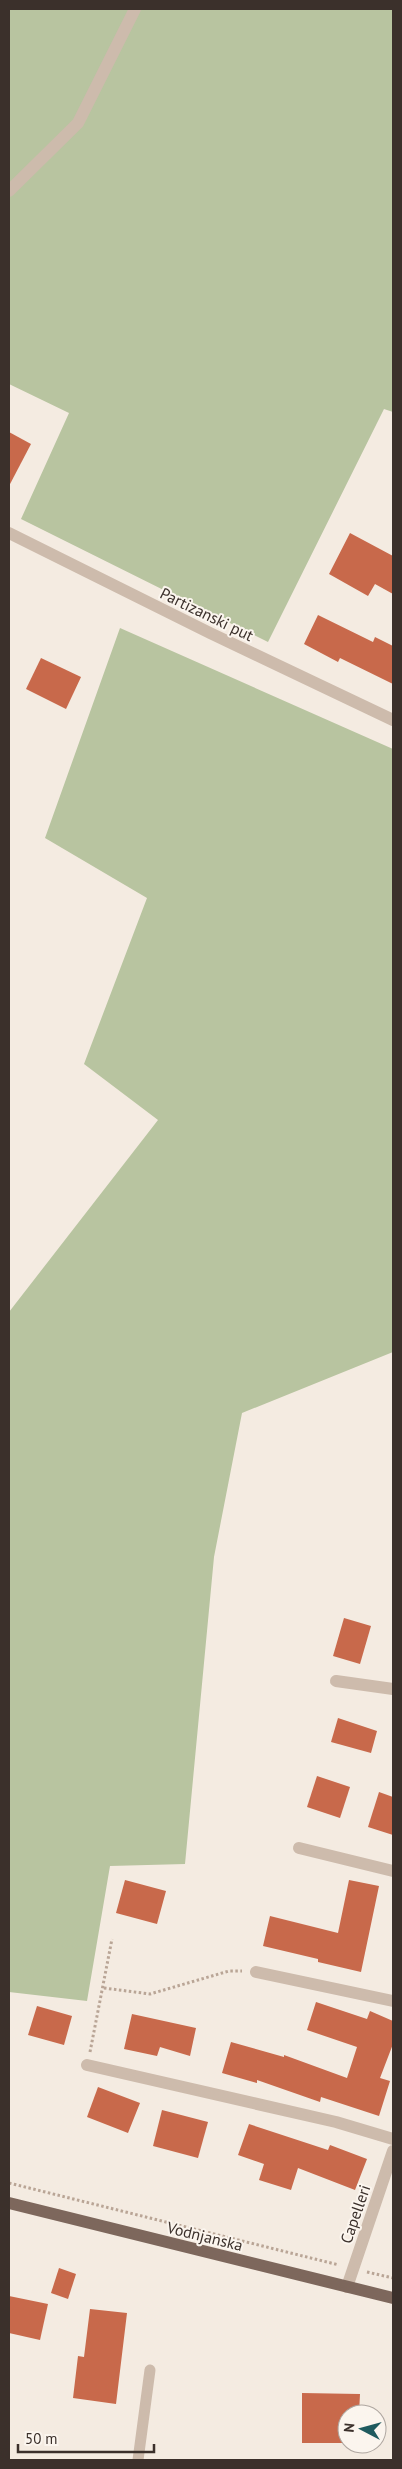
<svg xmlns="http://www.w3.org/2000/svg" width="402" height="2469" font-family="'PT Sans',sans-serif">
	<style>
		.green { fill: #b8c4a0 }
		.building { fill: #c8694b }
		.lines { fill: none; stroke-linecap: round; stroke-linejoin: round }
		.path { stroke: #b9a596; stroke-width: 3; stroke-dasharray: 2.5 2.5; stroke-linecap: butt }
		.service { stroke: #cdbbac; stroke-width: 11 }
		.minor { stroke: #cdbbac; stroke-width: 12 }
		.tertiary { stroke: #cdbbac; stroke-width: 12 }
		.primary { stroke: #7d675c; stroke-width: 12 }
		.labels { text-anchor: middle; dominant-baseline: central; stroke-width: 4; stroke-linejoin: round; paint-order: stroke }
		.street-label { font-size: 16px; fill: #3b302b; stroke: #fbf5ee }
	</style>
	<rect width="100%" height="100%" fill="#f4ebe1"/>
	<g class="green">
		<polygon points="9,9 393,9 393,412 384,409 268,642 21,519 69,413 9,384"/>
		<polygon points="120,628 393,749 393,1352 242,1413 214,1557 185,1864 110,1866 87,2001 9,1992 9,1312 158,1120 84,1064 147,898 45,838"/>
	</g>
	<g class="building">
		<polygon points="9,432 31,444 9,486"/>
		<polygon points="350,533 393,556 393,594 375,584 368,596 329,574"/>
		<polygon points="318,615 373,642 375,637 393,646 393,684 340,658 338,662 304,644"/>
		<polygon points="41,658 81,677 66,709 26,689"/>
		<polygon points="344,1618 371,1626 360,1664 333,1656"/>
		<polygon points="338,1718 377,1731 371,1753 331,1742"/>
		<polygon points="317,1776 350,1787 340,1818 307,1807"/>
		<polygon points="379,1792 393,1797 393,1835 368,1827"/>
		<polygon points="125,1880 166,1891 157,1924 116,1913"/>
		<polygon points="349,1880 379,1886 361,1972 318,1962 318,1959 263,1946 270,1916 338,1933"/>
		<polygon points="316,2002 367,2019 370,2011 393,2021 393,2044 380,2078 390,2081 379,2116 321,2097 320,2102 257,2080 257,2083 222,2073 231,2042 284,2057 284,2055 347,2078 357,2047 307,2030"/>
		<polygon points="37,2006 72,2016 64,2045 28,2035"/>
		<polygon points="132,2014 196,2028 190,2056 160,2047 157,2056 124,2049"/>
		<polygon points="98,2087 140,2103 128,2133 87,2117"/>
		<polygon points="162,2110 208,2122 198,2158 153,2146"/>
		<polygon points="249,2124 328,2150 330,2145 367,2159 355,2190 298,2168 291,2190 259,2180 264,2164 238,2155"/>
		<polygon points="59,2268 76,2274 68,2299 51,2293"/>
		<polygon points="9,2296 48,2304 40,2340 9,2333"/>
		<polygon points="90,2309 127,2313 116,2404 73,2398 78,2356 84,2357"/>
		<polygon points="302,2393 360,2394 359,2414 347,2414 347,2443 302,2443"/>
	</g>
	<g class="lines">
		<g class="path">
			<polyline points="104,1988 150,1994 229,1971 242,1971"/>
			<polyline points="90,2052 112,1939"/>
			<polyline points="9,2183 339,2265"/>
			<polyline points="367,2272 393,2278"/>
		</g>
		<polyline class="service" points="138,2460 150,2370"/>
		<g class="minor">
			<polyline points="9,191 78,123 135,9"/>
			<polyline points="336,1681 393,1689"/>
			<polyline points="299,1848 393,1871"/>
			<polyline points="256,1972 393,2001"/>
			<polyline points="87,2065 336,2122 393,2139"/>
			<polyline points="347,2287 393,2151"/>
		</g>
		<polyline class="tertiary" points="9,533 210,633 393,720"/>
		<polyline class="primary" points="9,2203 393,2298"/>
	</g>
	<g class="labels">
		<g class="street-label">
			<text transform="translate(207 614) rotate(26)">Partizanski put</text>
			<text transform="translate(355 2214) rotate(-71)">Capelleri</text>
			<text transform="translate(205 2236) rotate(14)">Vodnjanska</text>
		</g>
	</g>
	<rect width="402" height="2469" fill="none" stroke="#3b302b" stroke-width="20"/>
	<g transform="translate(362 2429) rotate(276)"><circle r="24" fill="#fbf5ee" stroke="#aea6a0"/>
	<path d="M0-4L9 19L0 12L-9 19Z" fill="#1f5a5e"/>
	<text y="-8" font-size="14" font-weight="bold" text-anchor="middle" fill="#3b302b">N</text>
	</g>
	<path d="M18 2444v8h136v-8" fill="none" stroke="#3b302b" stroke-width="2.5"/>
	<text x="25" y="2444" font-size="15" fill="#3b302b" stroke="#fbf5ee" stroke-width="4" paint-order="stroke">50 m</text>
</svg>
